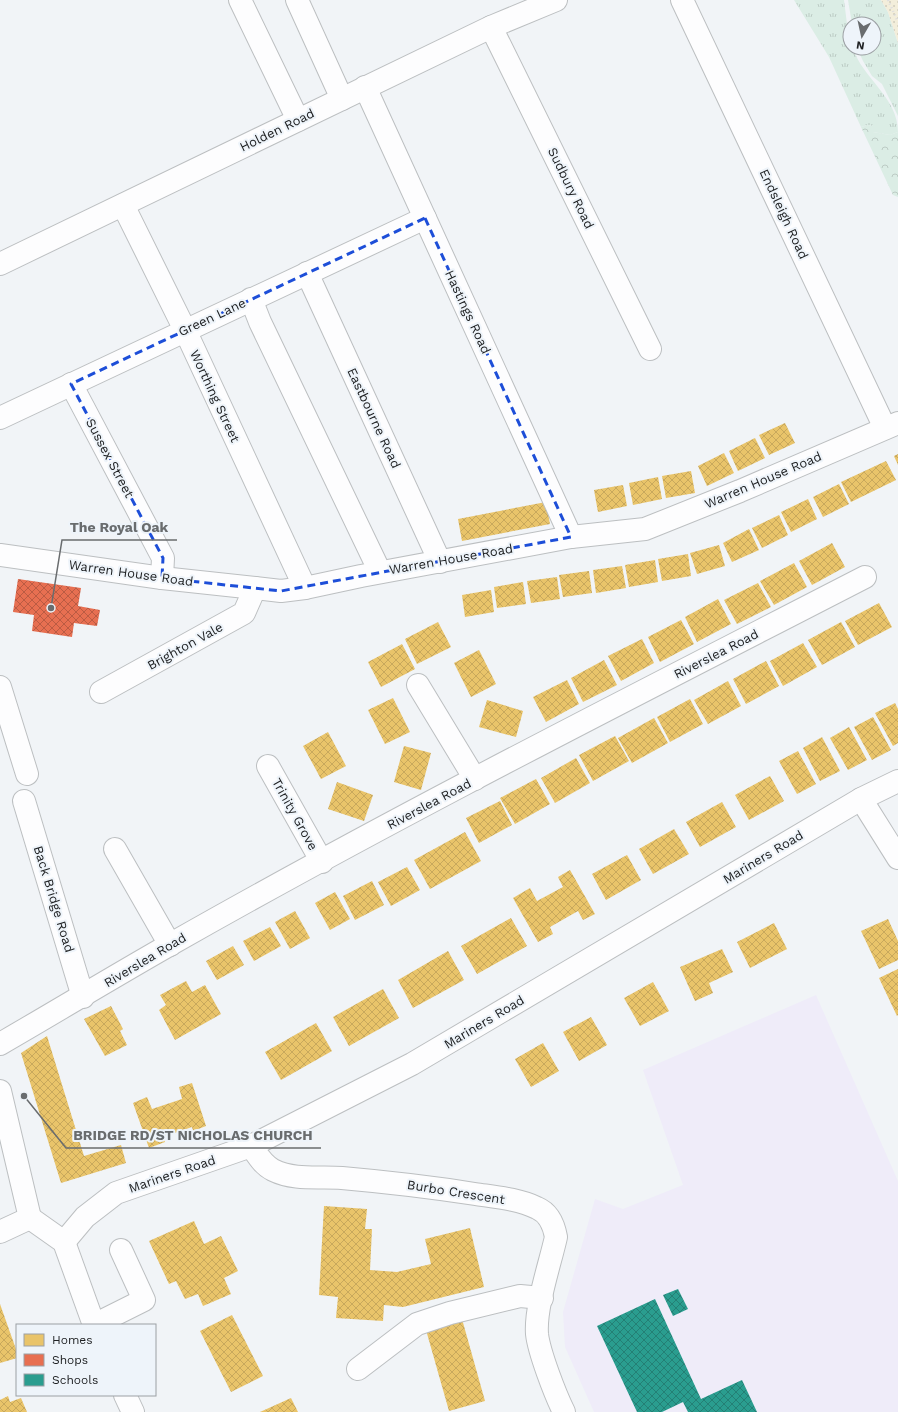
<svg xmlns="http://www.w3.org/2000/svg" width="898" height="1412" font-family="'Work Sans',sans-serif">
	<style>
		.education { fill: #efecf9 }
		.grass { fill: url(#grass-tufts) }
		.forest { fill: url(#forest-crowns) }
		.sand { fill: url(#sand-dots) }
		.homes { fill: url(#homes-cross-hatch) }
		.shops { fill: url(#shops-cross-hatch) }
		.schools { fill: url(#schools-cross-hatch) }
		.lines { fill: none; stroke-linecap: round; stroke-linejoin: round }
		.minor-casing { stroke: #bcbfc1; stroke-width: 24 }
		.path { stroke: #dbdcde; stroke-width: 2.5; stroke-dasharray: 1 3; stroke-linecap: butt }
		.minor { stroke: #fdfdfe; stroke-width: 22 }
		.marked { fill: none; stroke: #1d4ed8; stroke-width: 3; stroke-dasharray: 8 5; stroke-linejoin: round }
		.labels { text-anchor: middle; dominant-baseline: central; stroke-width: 4; stroke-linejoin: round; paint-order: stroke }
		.street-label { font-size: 13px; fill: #202224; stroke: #eef4fa }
		.leader { fill: none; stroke: #696c6e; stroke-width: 1.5 }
		.callout-dot { fill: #696c6e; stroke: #eef4fa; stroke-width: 1.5 }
		.callout-label { font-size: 14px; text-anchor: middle; font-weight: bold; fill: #696c6e; stroke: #eef4fa; stroke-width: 4; stroke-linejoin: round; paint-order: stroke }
	</style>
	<defs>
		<pattern id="grass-tufts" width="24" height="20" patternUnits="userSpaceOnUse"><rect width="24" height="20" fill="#dbede5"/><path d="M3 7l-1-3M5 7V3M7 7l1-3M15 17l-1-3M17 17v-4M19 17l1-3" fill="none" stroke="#bccbc4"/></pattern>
		<pattern id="forest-crowns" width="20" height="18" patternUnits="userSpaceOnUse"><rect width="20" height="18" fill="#dbede5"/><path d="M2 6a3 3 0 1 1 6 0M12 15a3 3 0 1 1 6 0" fill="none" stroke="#bccbc4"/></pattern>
		<pattern id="sand-dots" width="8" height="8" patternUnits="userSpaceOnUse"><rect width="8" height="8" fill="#f3eedb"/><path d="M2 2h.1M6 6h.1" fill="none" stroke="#d0ccbc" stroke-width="1.8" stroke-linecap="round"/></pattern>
		<pattern id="homes-cross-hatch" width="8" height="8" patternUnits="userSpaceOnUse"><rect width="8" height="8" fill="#e9c46a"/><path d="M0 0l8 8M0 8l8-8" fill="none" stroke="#c8a85c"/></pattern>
		<pattern id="shops-cross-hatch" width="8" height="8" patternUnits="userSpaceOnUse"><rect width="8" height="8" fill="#e76f51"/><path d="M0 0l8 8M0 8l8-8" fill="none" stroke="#bb5b43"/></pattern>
		<pattern id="schools-cross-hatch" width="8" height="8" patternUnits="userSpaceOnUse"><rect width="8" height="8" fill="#2a9d8f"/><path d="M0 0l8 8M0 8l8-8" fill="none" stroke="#248075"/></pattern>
	</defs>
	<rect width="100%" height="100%" fill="#f1f4f7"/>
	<polygon class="education" points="816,995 898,1181 898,1412 594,1412 565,1347 563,1312 595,1199 623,1209 683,1185 643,1070"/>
	<g class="grass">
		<path d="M794,0H844L850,48H853C862,78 898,97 898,132L890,135L873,132V126L868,125L861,127L829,57Z"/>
		<polygon points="848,0 881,0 888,12 898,43 898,116 882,84 872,76 863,61 857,48 874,48 874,24 852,24"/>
	</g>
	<polygon class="forest" points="868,125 873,126 873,132 890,135 898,132 898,197 893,195 861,127"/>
	<polygon class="sand" points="881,0 898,0 898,43 888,12"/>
	<g class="homes">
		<polygon points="785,423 795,443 769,455 759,435"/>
		<polygon points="755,438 765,458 738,471 729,451"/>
		<polygon points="724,453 734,473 707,486 698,466"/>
		<polygon points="898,454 898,465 894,456"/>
		<polygon points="886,461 896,480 851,502 841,482"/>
		<polygon points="691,471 695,493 666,498 662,476"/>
		<polygon points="658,477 662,499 633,505 629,483"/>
		<polygon points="839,484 849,504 823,517 813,497"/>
		<polygon points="623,485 627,506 598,512 594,490"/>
		<polygon points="808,499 817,519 791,532 781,512"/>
		<polygon points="546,502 550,524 462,541 458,519"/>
		<polygon points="779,515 788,535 762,548 752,528"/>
		<polygon points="749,529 759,550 732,562 723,543"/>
		<polygon points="832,543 845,567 812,585 799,561"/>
		<polygon points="719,545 725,566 697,574 690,553"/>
		<polygon points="688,554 691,576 662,581 658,559"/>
		<polygon points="655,560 658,582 629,587 625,565"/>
		<polygon points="794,563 807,587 774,605 760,581"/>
		<polygon points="622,566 626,588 596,593 593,570"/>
		<polygon points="589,571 592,593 563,597 559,575"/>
		<polygon points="557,577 560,599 531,603 527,581"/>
		<polygon points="523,582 526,604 497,608 494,587"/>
		<polygon points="758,583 771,607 737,624 724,600"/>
		<polygon points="491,590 494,612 465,617 462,595"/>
		<polygon points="718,599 731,624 697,642 685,617"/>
		<polygon points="879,603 892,627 858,645 845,621"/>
		<polygon points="681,620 694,644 660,662 648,637"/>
		<polygon points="438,622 451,647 417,664 405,639"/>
		<polygon points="841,622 855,647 822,665 808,640"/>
		<polygon points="642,639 654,663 621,681 608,656"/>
		<polygon points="803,643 817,667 783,686 770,661"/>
		<polygon points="402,644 415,669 381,687 368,662"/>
		<polygon points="479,650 496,684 471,697 454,663"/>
		<polygon points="604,660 617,685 583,702 571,678"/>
		<polygon points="766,661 779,686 746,704 733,679"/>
		<polygon points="567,680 579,704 546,722 533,697"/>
		<polygon points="728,681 741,706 708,724 694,700"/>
		<polygon points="393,698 410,732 385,744 368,710"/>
		<polygon points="690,699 703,724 670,742 657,717"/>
		<polygon points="487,700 523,711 516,737 479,727"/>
		<polygon points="895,703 898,709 898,743 893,746 875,713"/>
		<polygon points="873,717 891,750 872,760 854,727"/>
		<polygon points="654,718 668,743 632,763 618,738"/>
		<polygon points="849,727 867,760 848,770 830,738"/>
		<polygon points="328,732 346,766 321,779 303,746"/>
		<polygon points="615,736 629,761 593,781 579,755"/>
		<polygon points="822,737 840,771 820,781 803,748"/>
		<polygon points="404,746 431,753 421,790 394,782"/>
		<polygon points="798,751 816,784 797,794 779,761"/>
		<polygon points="576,758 590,783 555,803 541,778"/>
		<polygon points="770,776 784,801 749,820 735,795"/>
		<polygon points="536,779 550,804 515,824 500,798"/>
		<polygon points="337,782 373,795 364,821 328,809"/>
		<polygon points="500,801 512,825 479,843 466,818"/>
		<polygon points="722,802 736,827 700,847 686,822"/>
		<polygon points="674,829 689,854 653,874 639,849"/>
		<polygon points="465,832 481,861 430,889 414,860"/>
		<polygon points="627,855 641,880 606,900 592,874"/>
		<polygon points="407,867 420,890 391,906 378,882"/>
		<polygon points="570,870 595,914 583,920 578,911 550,927 553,934 538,942 513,898 530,888 537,901 563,887 558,877"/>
		<polygon points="372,881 384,905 355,920 343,896"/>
		<polygon points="335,892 350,919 330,930 315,903"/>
		<polygon points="295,911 310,938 290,949 275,922"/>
		<polygon points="511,918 527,946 477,974 461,946"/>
		<polygon points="888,919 898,941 898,960 879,969 861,931"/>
		<polygon points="774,923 787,949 750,968 737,942"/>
		<polygon points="270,927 281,946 254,961 243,941"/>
		<polygon points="233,946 244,965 217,980 206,961"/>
		<polygon points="722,949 733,972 709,983 713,993 695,1001 680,967"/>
		<polygon points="448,951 464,980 413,1008 398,980"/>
		<polygon points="898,969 898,1015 897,1016 879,978"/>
		<polygon points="186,981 192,992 205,985 221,1014 175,1040 159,1010 166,1005 160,995"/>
		<polygon points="653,982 669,1011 640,1026 624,998"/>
		<polygon points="383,989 399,1018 349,1046 333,1017"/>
		<polygon points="111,1006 123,1029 120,1031 127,1045 105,1056 84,1019"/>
		<polygon points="591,1017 607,1045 579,1061 563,1032"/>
		<polygon points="316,1023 332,1051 281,1080 265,1052"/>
		<polygon points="47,1036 84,1156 121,1145 126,1163 61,1183 21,1053"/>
		<polygon points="543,1043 559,1071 531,1087 515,1059"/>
		<polygon points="192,1083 206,1126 193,1131 192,1127 163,1137 165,1142 149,1148 133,1103 147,1097 152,1109 182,1099 179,1087"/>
		<polygon points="324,1206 367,1209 365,1229 372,1229 370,1270 397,1272 431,1264 425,1239 470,1228 484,1287 403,1307 384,1305 383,1321 336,1318 338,1297 319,1295"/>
		<polygon points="194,1221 204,1244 221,1236 238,1271 224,1278 231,1294 203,1306 198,1294 185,1299 176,1281 169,1284 149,1241"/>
		<polygon points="0,1304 17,1352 17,1358 0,1363"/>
		<polygon points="232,1315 263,1376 231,1392 200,1331"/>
		<polygon points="462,1319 485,1401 449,1411 426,1330"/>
		<polygon points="8,1396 10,1402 21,1398 27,1412 0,1412 0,1400"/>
		<polygon points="291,1398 298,1412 260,1412"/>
	</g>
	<polygon class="shops" points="18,579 81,588 78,606 100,610 97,626 74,623 72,637 32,631 34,615 13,612"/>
	<g class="schools">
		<polygon points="678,1289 688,1309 673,1316 663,1295"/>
		<polygon points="655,1299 701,1399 742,1380 757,1412 688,1412 683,1402 662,1412 637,1412 597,1326"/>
	</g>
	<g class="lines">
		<g class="minor-casing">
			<g id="minor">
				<polyline points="240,0 298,120"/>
				<polyline points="297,0 342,99"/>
				<polyline points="682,0 885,428"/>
				<polyline points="491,27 650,349"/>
				<polyline points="365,87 571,537"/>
				<polyline points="123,205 185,330 305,588"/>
				<polyline points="0,264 491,27 556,0"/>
				<polyline points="307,273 440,562"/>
				<polyline points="251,299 260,322 380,572"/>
				<polyline points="71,384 163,558 162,578"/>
				<polyline points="0,418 425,218"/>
				<polyline points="0,555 162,578 255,588 281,591 305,588 361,576 571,537 645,529 740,491 898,423"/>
				<polyline points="418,685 475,779"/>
				<polyline points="0,687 27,774"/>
				<polyline points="101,692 244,613 255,588"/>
				<polyline points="268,766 322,862"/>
				<polyline points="861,799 898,858"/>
				<polyline points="24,801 83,997"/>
				<polyline points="115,849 170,945"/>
				<path d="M0,1044C57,1011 113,977 171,944C398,815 632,697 865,577"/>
				<polyline points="0,1091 30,1218"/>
				<path d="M251,1146C258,1156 263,1165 273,1170C295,1181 320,1176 342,1178C387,1182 431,1187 475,1194C495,1197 519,1199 537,1208C549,1213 554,1226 556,1237C550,1264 535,1307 537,1334C539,1352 555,1394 564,1412"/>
				<polyline points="30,1218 64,1242 94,1325"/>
				<polyline points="0,1232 30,1218"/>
				<polyline points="64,1242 85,1217 116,1193 251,1146 412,1064 861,799 898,781"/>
				<polyline points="94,1325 144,1300 121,1250"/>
				<polyline points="358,1369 417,1324 450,1313 520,1296 542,1298"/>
				<polyline points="125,1395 133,1412"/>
			</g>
		</g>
		<polyline class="path" points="888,0 898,22"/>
		<use href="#minor" class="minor"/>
	</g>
	<path class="marked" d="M425,218L571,537L281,591L162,578L163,558L71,384Z"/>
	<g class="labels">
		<g class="street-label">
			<text transform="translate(277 130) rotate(-26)">Holden Road</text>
			<text transform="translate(571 188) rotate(64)">Sudbury Road</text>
			<text transform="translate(784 214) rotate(65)">Endsleigh Road</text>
			<text transform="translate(468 312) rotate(65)">Hastings Road</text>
			<text transform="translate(212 317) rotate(-25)">Green Lane</text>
			<text transform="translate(215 396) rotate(65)">Worthing Street</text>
			<text transform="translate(374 418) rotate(65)">Eastbourne Road</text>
			<text transform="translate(110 458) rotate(62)">Sussex Street</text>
			<text transform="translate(763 480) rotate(-23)">Warren House Road</text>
			<text transform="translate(451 559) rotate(-10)">Warren House Road</text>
			<text transform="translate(131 573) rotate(8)">Warren House Road</text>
			<text transform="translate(185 646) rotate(-29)">Brighton Vale</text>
			<text transform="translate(716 654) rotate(-27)">Riverslea Road</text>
			<text transform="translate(429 804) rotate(-28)">Riverslea Road</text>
			<text transform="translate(295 814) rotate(61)">Trinity Grove</text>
			<text transform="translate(763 857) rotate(-31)">Mariners Road</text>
			<text transform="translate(54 899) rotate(73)">Back Bridge Road</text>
			<text transform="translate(145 960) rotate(-31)">Riverslea Road</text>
			<text transform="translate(484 1022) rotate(-31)">Mariners Road</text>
			<text transform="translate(172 1174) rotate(-19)">Mariners Road</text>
			<text transform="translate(456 1192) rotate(9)">Burbo Crescent</text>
		</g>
	</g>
	<path class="leader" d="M51 608L62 540H177M24 1096L66 1148H321"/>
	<g class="callout-dot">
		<circle cx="51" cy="608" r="4"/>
		<circle cx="24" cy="1096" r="4"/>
	</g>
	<g class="callout-label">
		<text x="119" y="532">The Royal Oak</text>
		<text x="193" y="1140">BRIDGE RD/ST NICHOLAS CHURCH</text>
	</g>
	<rect x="16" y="1324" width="140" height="72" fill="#eef4fa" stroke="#9ca0a4"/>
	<rect x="24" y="1334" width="20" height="12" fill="#e9c46a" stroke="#9ca0a4"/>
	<text x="52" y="1344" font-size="12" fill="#202224">Homes</text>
	<rect x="24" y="1354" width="20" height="12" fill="#e76f51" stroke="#9ca0a4"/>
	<text x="52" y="1364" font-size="12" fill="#202224">Shops</text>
	<rect x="24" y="1374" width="20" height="12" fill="#2a9d8f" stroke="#9ca0a4"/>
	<text x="52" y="1384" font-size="12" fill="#202224">Schools</text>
	<g transform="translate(862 36) rotate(189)"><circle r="19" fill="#eef4fa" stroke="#9ca0a4"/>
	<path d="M0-3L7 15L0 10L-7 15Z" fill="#696c6e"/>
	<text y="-6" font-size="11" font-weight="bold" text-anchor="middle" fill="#202224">N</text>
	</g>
</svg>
